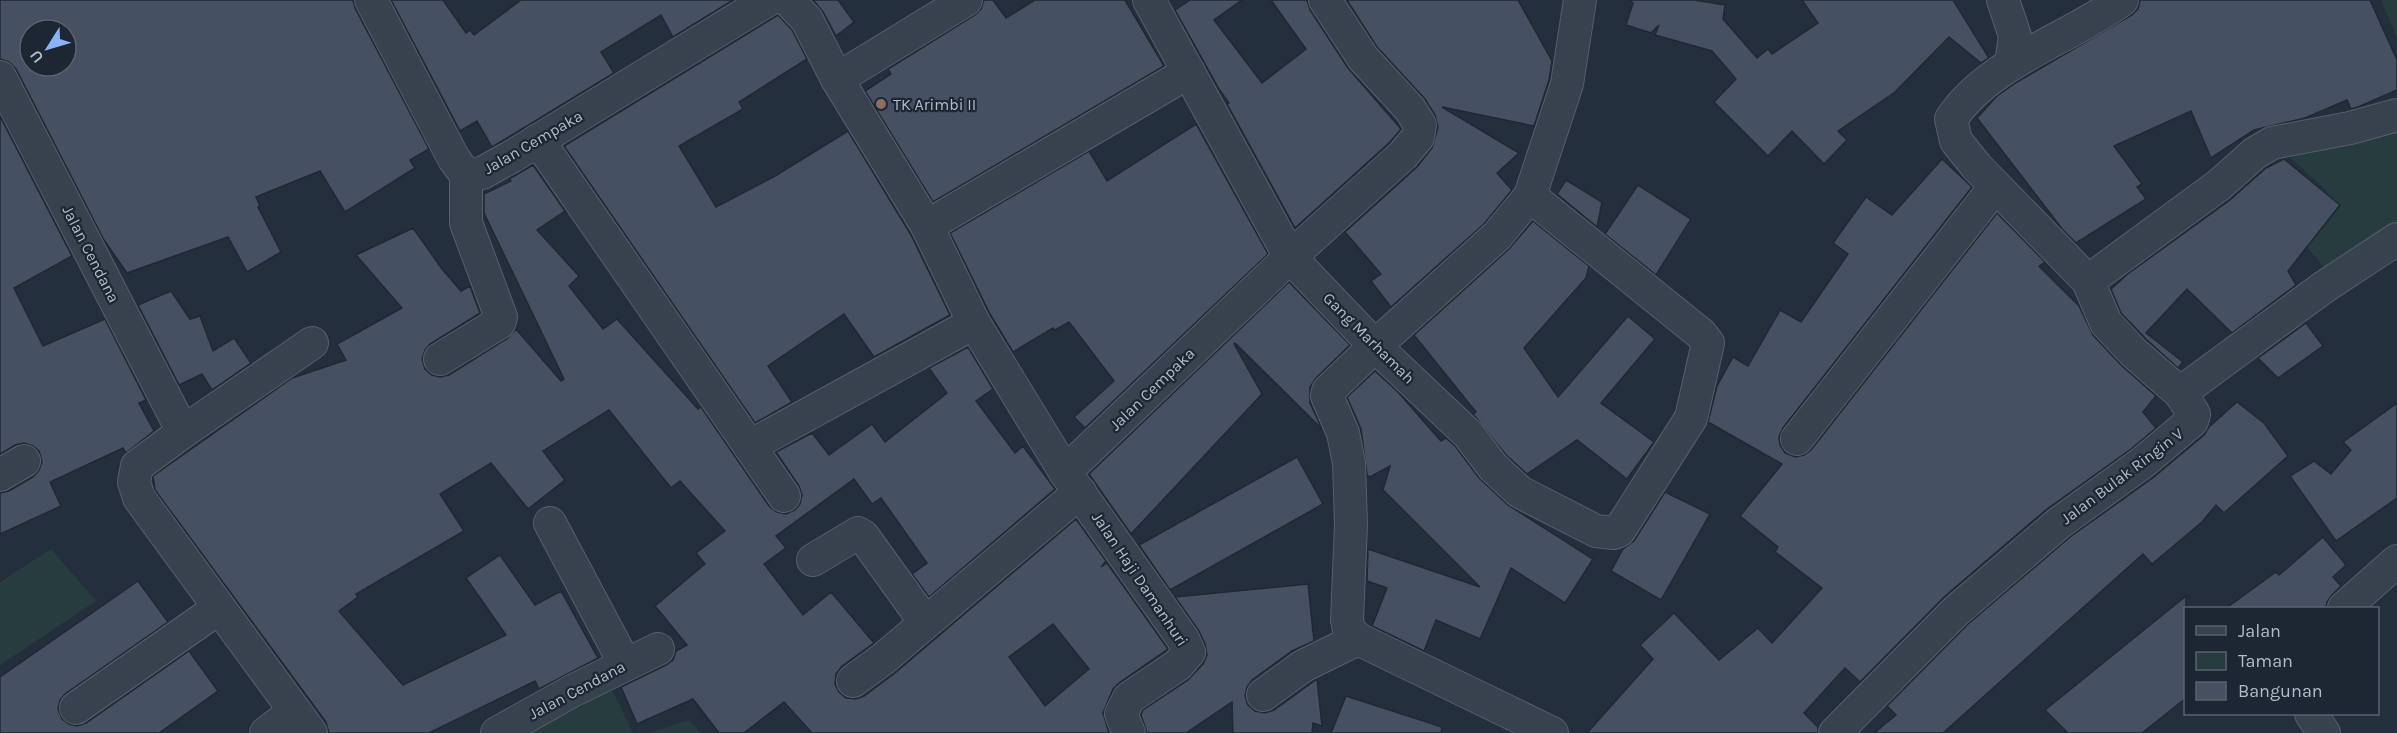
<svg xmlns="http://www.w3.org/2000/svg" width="2397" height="733" font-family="Karla,sans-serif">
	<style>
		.green { fill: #263c3f }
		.building { fill: #455162; stroke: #1f2835; stroke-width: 1.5; fill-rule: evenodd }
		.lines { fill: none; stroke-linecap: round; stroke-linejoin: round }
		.minor-casing { stroke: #565f6c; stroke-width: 34 }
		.minor { stroke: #38414e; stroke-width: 32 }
		.education-dot { fill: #8d6e63; stroke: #1d2633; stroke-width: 2 }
		.labels { text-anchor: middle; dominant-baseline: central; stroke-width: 4.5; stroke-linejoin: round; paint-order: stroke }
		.poi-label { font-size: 16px; fill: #b4bcc9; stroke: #1d2633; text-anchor: start }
		.street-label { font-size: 16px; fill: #b4bcc9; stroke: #1d2633 }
	</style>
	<rect width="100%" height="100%" fill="#242f3e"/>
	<g class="green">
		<polygon points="2381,0 2397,0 2397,38"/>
		<polygon points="2397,103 2397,228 2327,271 2294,231 2327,191 2277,146"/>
		<polygon points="51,549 96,601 0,665 0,582"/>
		<polygon points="612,690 633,733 529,733"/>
		<polygon points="689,720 701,733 650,733"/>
	</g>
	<g class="building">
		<path d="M0,0H353L355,8L429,149L410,160L415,168L345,212L320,171L256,197L260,206L258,207L281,252L247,272L228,237L127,273L104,240L16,69L9,62L0,59ZM30,30H66V66H30Z"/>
		<polygon points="391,0 443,0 466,33 470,30 474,35 521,0 733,0 673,37 661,15 601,52 614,73 492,147 477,121 460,131"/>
		<polygon points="813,0 838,0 854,22 836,36 823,12"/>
		<polygon points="984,0 993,0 1006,18 1035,0 1125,0 1164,66 933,202 865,91 891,74 888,69 975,15 981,9"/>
		<polygon points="1190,0 1242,0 1214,20 1262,83 1306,49 1271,0 1307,0 1310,10 1348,68 1401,129 1390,142 1295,228 1227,104 1229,103 1219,89 1175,10"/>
		<polygon points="1347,0 1518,0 1552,61 1549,80 1534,126 1442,107 1519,153 1497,173 1512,190 1484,224 1391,307 1371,281 1381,274 1345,232 1417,167 1432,148 1438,127 1435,115 1425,99 1377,47"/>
		<polygon points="1629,0 1694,0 1725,5 1723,19 1757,58 1768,49 1772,54 1818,23 1802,0 1953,0 1989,58 1981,63 1949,37 1895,92 1838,131 1847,140 1824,164 1792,131 1768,156 1714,102 1736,79 1712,51 1655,35 1659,25 1651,33 1626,25 1633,3"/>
		<polygon points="2140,0 2370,0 2397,60 2397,90 2358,107 2351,109 2347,100 2305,118 2254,130 2211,158 2191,111 2114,146 2142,184 2137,187 2146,199 2076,243 2063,230 1977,118 1997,96 2017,82 2132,15 2138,9"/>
		<polygon points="778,15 792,30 807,59 739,102 743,109 679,146 716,207 775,176 848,131 911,235 950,315 874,357 844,314 768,366 792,402 755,423 564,146"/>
		<polygon points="0,116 72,256 14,288 43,346 105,319 146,400 139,403 154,431 126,453 123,448 50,482 61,506 0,534 0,493 9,491 33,477 39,470 42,462 39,451 33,446 24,443 15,445 0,454"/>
		<polygon points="1196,124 1268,254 1085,428 1074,417 1114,381 1069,322 1055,330 1053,328 1013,352 990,314 950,233 1089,151 1107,181"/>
		<polygon points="1942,159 1972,187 1783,428 1779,437 1780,445 1785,453 1795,457 1804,455 1811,450 1997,213 2045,262 2039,266 2079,306 2093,335 2121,365 2156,396 2143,412 2156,428 2131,449 2047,509 1944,597 1860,682 1845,668 1804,713 1818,727 1818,733 1587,733 1653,659 1640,645 1674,613 1719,660 1758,628 1772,643 1822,588 1775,552 1778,547 1740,516 1782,464 1708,422 1717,386 1733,357 1748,366 1780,310 1801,322 1848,254 1833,243 1866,197 1892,215"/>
		<polygon points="2284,159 2340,205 2288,271 2296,285 2232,333 2187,289 2146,333 2183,362 2178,368 2146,339 2121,313 2111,289 2129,273 2230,200 2266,168"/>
		<path d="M533,165L565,211L537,230L579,276L569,286L603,329L617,319L698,409L701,407L769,506L777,512L786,514L795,510L800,504L802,495L799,486L776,452L812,433L829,455L872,424L885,442L947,393L929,368L968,347L993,389L976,401L1015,453L1023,446L1055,489L929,597L912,574L927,563L881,498L872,504L854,479L776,536L786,548L764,564L803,615L831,592L874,643L842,666L836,674L835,684L839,692L846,698L856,699L864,696L895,673L1076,519L1106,561L1101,567L1107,563L1168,649L1119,683L1113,689L1103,713L1109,733H812L784,702L744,733H719L693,699L637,724L621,687L666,665L673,660L676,651L687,645L655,606L705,564L696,553L725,531L680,481L671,488L609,410L543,451L565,480L528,509L491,463L440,494L464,531L356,594L358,597L339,611L403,685L506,635L466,578L500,555L535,605L561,591L598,658L539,689L535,681L429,733H329L326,722L155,490L153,476L292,378L346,360L337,344L402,308L356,255L413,228L442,269L461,291L470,286L480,313L430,344L425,350L422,359L425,369L432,375L440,377L449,375L508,338L516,329L561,381L564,379L484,213V194L511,181L509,179ZM1053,624L1089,669L1045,706L1009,657Z"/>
		<polygon points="1566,180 1602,202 1597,227 1557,194"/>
		<polygon points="1638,185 1691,219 1656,275 1605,234"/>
		<polygon points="1533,221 1589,266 1586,278 1524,348 1558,397 1628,316 1655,339 1601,403 1654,442 1627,479 1577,440 1527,474 1506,455 1473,414 1476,412 1414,335 1509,249"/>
		<polygon points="1289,282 1350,345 1316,378 1310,387 1310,403 1322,429 1235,343 1234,344 1262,394 1131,534 1089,474"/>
		<polygon points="171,291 190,319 200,316 213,351 234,338 251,363 212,390 202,374 179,385 138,305"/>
		<polygon points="2306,323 2323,346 2278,378 2258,358"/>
		<polygon points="1375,371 1397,391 1441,441 1446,438 1456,447 1479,478 1508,505 1593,559 1565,603 1511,568 1480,639 1436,620 1424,651 1372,626 1387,588 1367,581 1368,549 1480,587 1383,490 1390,466 1370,477 1367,475 1361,429 1347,397"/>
		<polygon points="2237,402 2264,423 2288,456 2224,513 2216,505 2202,522 2152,564 2143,554 1943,733 1874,733 1896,715 1887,706 1968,624 2070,537 2154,477 2204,435 2209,427"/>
		<polygon points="2397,403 2397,498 2336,541 2290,476 2314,461 2331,474 2351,450 2343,442"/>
		<polygon points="1297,457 1323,504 1170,590 1139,545"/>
		<polygon points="1665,492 1710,514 1661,600 1611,571 1623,549 1634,541"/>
		<polygon points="2323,537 2346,565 2333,577 2341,586 2332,595 2327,602 2326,609 2225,609 2276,572 2279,575"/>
		<polygon points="138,581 168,622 65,694 60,700 58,709 62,719 69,724 77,726 86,723 189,651 218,691 159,733 0,733 0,677"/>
		<polygon points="1308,584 1314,641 1292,651 1252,680 1247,687 1245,696 1248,705 1255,711 1265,713 1274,710 1317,679 1322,726 1313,723 1312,733 1233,733 1232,702 1186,733 1147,733 1141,715 1143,710 1188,680 1203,664 1207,655 1205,644 1199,631 1175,597"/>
		<polygon points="2186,596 2186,698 2142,733 2068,733 2045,710"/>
		<polygon points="1346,696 1442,727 1441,733 1331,733"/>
	</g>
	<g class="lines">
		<g class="minor-casing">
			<g id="minor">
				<polyline points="371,0 454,159 466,175"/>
				<polyline points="788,0 807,20 837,79 927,226 974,323 1065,472 1183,639 1189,652 1178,665 1129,698 1121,714 1129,733"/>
				<polyline points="1149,0 1290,257 1375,346 1469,435 1493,467 1520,492 1596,531 1614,533 1619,531 1691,418 1708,343 1701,334 1530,196"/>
				<polyline points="2003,0 2015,36 2011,64"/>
				<polyline points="0,77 183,432"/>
				<polyline points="837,79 966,0"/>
				<polyline points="538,140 784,496"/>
				<polyline points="466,175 482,173 511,157 768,0"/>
				<polyline points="927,226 1189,72"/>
				<polyline points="2088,281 2219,185 2255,153 2272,143 2350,128 2397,115"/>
				<polyline points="440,359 499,323 501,317 466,223 466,175"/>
				<polyline points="2180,393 2324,287 2397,239"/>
				<polyline points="1797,439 1995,187"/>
				<polyline points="750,446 974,323"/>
				<polyline points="1065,472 1290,257 1403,155 1418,137 1420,125 1410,109 1363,58 1325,0"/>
				<polyline points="0,475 24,461"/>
				<polyline points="550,523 625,664"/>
				<polyline points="813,560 858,533 863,536 925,622"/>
				<polyline points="2344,608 2397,561"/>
				<polyline points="853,681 883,659 1080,492"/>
				<polyline points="1263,695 1303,666 1358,639"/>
				<polyline points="76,708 219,608"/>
				<polyline points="2311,714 2324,733"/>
				<polyline points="266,733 295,711"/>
				<polyline points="311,733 139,498 134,482 137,466 183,432 312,343"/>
				<polyline points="497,733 574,690 658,649"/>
				<polyline points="1552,733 1358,639 1349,630 1347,620 1351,524 1349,463 1343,433 1327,396 1328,391 1375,346 1497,236 1530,196 1567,84 1580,0"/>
				<path d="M1835,733L1956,611L2059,523L2142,463L2192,421L2194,414L2180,393L2133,352L2106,323L2088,281L1977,167L1956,141L1951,119C1989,62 2067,40 2122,0"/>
			</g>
		</g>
		<use href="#minor" class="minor"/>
	</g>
	<circle class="education-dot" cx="881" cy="104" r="6"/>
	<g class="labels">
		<g class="poi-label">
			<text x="893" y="104">TK Arimbi II</text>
		</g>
		<g class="street-label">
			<text transform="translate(533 142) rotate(-30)">Jalan Cempaka</text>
			<text transform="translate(91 254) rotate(63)">Jalan Cendana</text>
			<text transform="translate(1369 338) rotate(45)">Gang Marhamah</text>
			<text transform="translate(1152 389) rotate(-44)">Jalan Cempaka</text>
			<text transform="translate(2122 476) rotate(-37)">Jalan Bulak Ringin V</text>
			<text transform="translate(1140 579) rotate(56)">Jalan Haji Damanhuri</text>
			<text transform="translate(577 690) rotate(-28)">Jalan Cendana</text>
		</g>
	</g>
	<rect x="2184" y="607" width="195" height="108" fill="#1d2633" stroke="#59626f" stroke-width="1.5"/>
	<rect x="2196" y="626" width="30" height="9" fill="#38414e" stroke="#59626f" stroke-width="1.5"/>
	<text x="2238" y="637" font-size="18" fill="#b4bcc9">Jalan</text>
	<rect x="2196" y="652" width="30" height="18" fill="#263c3f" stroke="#59626f" stroke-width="1.5"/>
	<text x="2238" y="667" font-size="18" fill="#b4bcc9">Taman</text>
	<rect x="2196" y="682" width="30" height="18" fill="#455162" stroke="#59626f" stroke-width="1.5"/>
	<text x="2238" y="697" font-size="18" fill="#b4bcc9">Bangunan</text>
	<g transform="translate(48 48) rotate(233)"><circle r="28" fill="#1d2633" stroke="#59626f" stroke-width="1.5"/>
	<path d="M0-4.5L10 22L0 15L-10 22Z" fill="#8ab4f8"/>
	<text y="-9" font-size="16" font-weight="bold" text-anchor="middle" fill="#b4bcc9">U</text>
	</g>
</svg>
